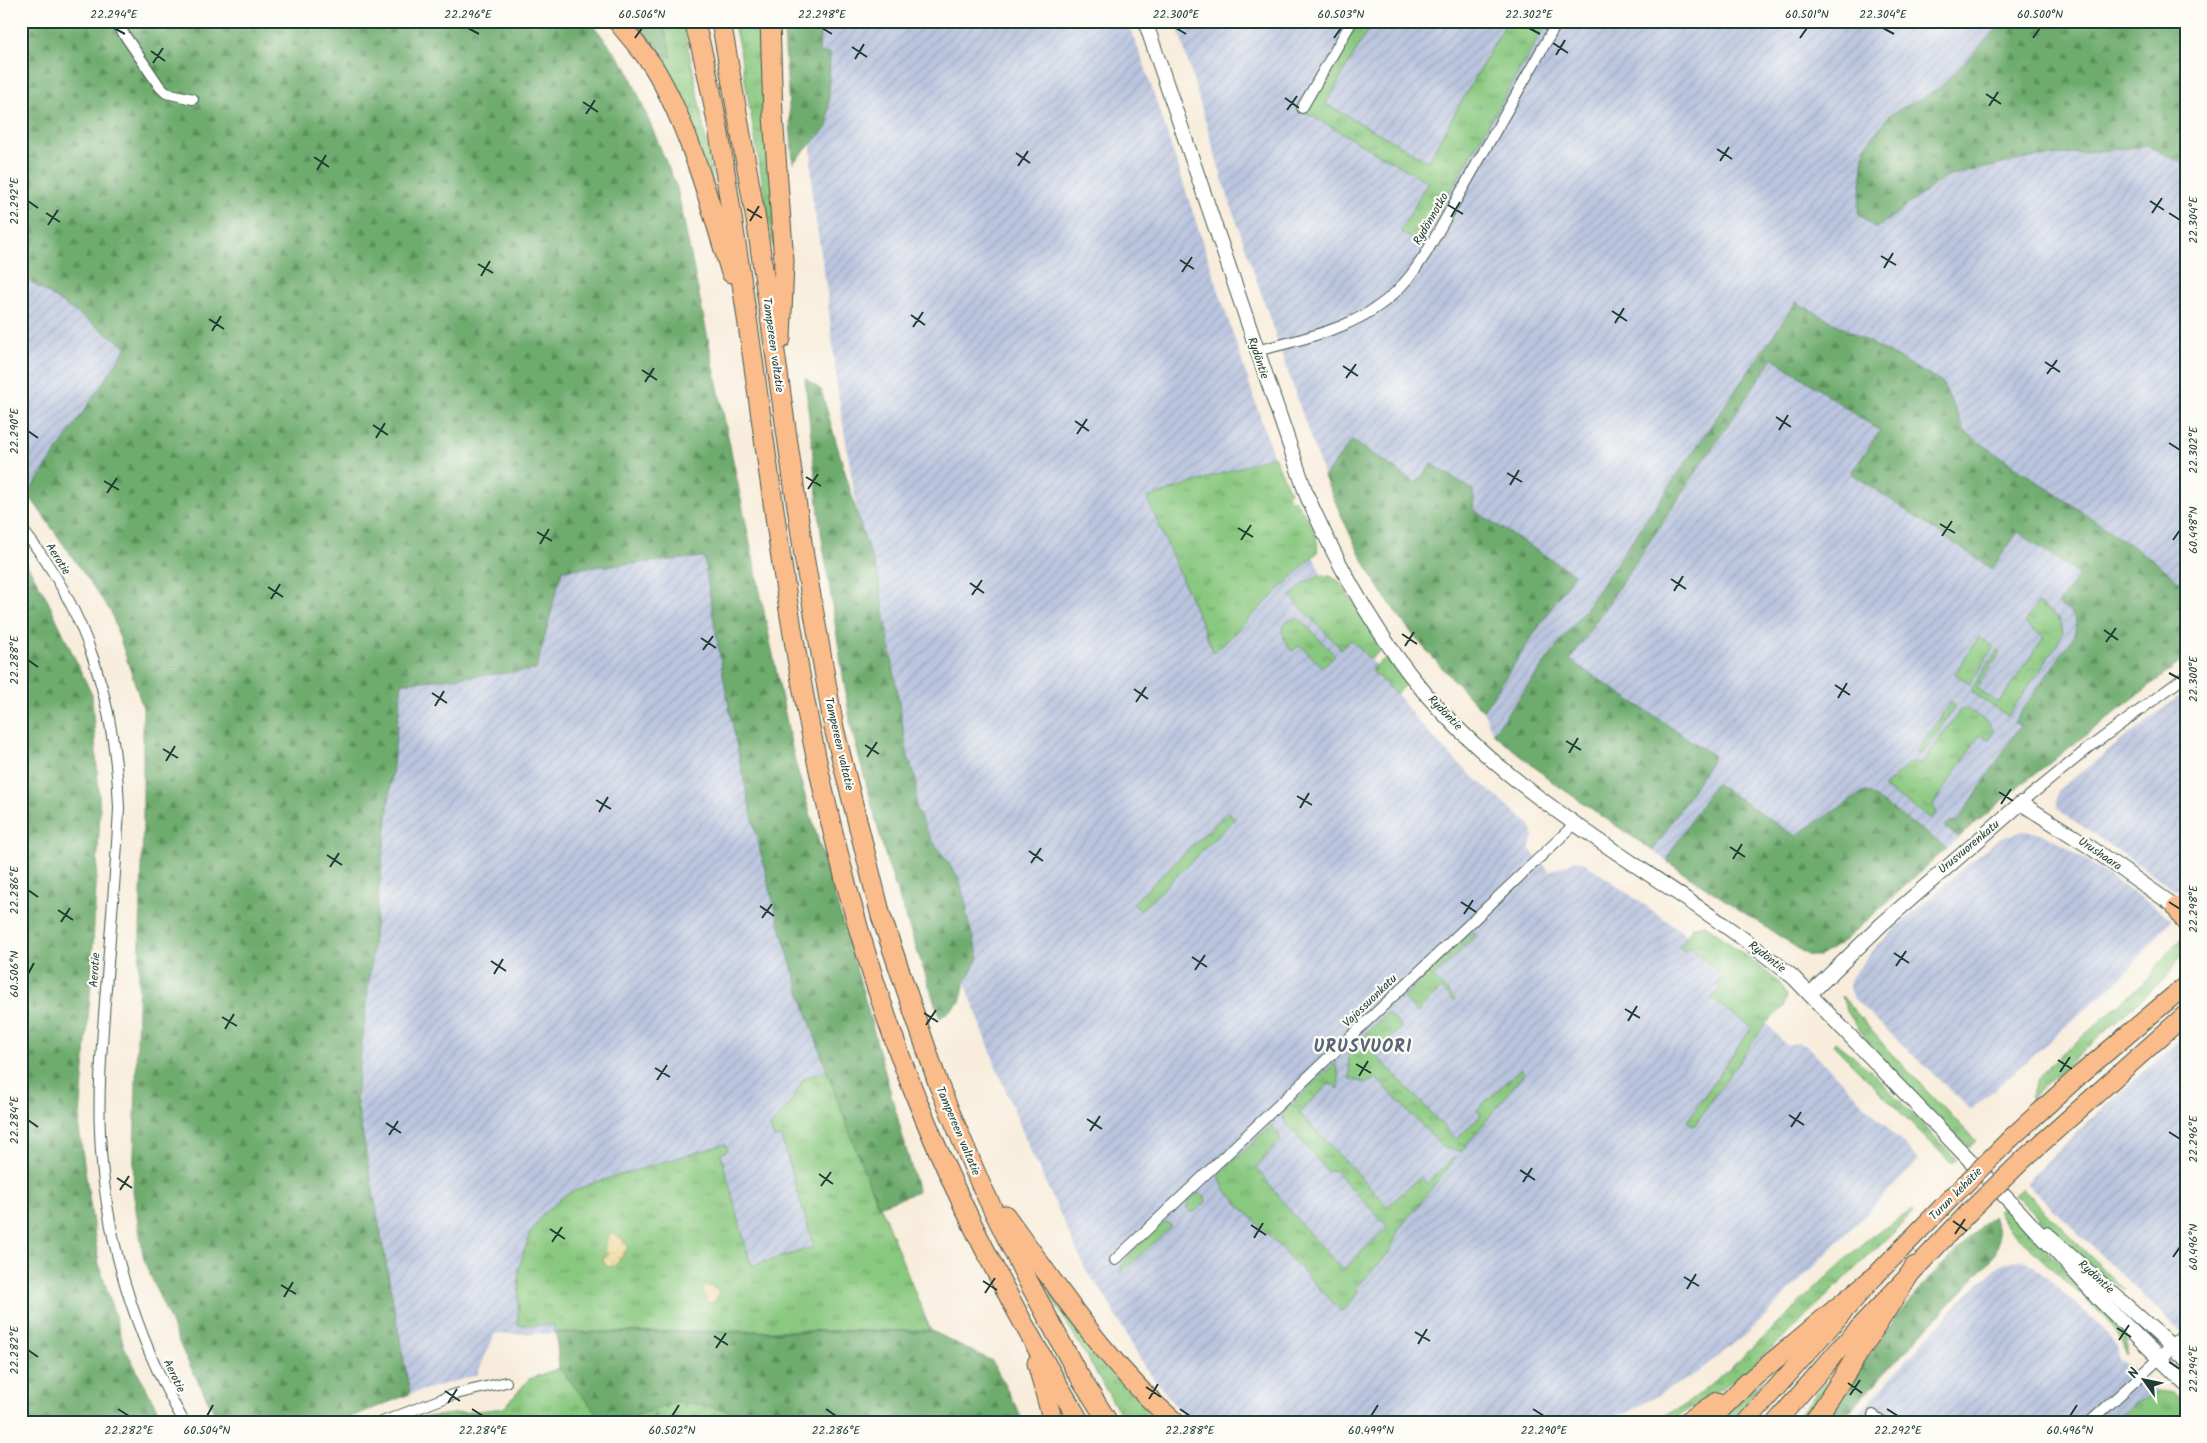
<svg xmlns="http://www.w3.org/2000/svg" width="2207" height="1443" font-family="Kalam,sans-serif">
	<style>
		.industrial { fill: url(#industrial-furrows) }
		.grass { fill: url(#grass-tufts); stroke: #54825a }
		.forest { fill: url(#forest-firs); stroke: #467451 }
		.sand { fill: url(#sand-dots); stroke: #868c69 }
		.cemetery { fill: url(#cemetery-stones); stroke: #54825a }
		.lines { fill: none; stroke-linecap: round; stroke-linejoin: round }
		.minor-casing { stroke: #40574d; stroke-width: 12 }
		.tertiary-casing { stroke: #40574d; stroke-width: 16 }
		.trunk-casing { stroke: #40574d; stroke-width: 20 }
		.motorway-casing { stroke: #40574d; stroke-width: 21 }
		.minor { stroke: #fff; stroke-width: 10 }
		.tertiary { stroke: #fff; stroke-width: 14 }
		.trunk { stroke: #fabc8b; stroke-width: 18 }
		.motorway { stroke: #fabc8b; stroke-width: 19 }
		.trunk-bridge-casing { stroke: #40574d; stroke-width: 20; stroke-linecap: butt }
		.trunk-bridge { stroke: #fabc8b; stroke-width: 18 }
		.ticks { fill: none; stroke: #1f3d34; stroke-width: 2 }
		.labels { text-anchor: middle; dominant-baseline: central; stroke-width: 4.5; stroke-linejoin: round; paint-order: stroke }
		.street-label { font-size: 12px; fill: #1f3d34; stroke: #fdfcf7 }
		.district-label { font-size: 18px; font-weight: bold; letter-spacing: 1px; fill: #5a6676; stroke: #fdfcf7 }
		.neatline { fill: none; stroke: #1f3d34; stroke-width: 2 }
		.ticks-label { font-size: 12px; text-anchor: middle; fill: #1f3d34 }
	</style>
	<defs>
		<pattern id="industrial-furrows" width="10" height="10" patternUnits="userSpaceOnUse" patternTransform="scale(1.25)"><rect width="10" height="10" fill="#bac4de"/><path d="M-1 1l2-2M0 10L10 0M9 11l2-2" fill="none" stroke="#9fa9bf"/></pattern>
		<pattern id="grass-tufts" width="24" height="20" patternUnits="userSpaceOnUse" patternTransform="scale(1.25)"><rect width="24" height="20" fill="#89c87f"/><path d="M3 7l-1-3M5 7V3M7 7l1-3M15 17l-1-3M17 17v-4M19 17l1-3" fill="none" stroke="#6fa469"/></pattern>
		<pattern id="forest-firs" width="22" height="20" patternUnits="userSpaceOnUse" patternTransform="scale(1.25)"><rect width="22" height="20" fill="#6eac6e"/><path d="M5 1l3.5 6h-7zM16 11l3.5 6h-7z" fill="#5a8d5b"/></pattern>
		<pattern id="sand-dots" width="8" height="8" patternUnits="userSpaceOnUse" patternTransform="scale(1.25)"><rect width="8" height="8" fill="#eeda9e"/><path d="M2 2h.1M6 6h.1" fill="none" stroke="#ccbc89" stroke-width="1.8" stroke-linecap="round"/></pattern>
		<pattern id="cemetery-stones" width="16" height="16" patternUnits="userSpaceOnUse" patternTransform="scale(1.25)"><rect width="16" height="16" fill="#89c87f"/><path d="M2 7V4a2 2 0 0 1 4 0v3zM10 15v-3a2 2 0 0 1 4 0v3z" fill="#6fa469"/></pattern>
	</defs>
	<rect width="100%" height="100%" fill="#fdfcf7"/>
	<filter id="ink" filterUnits="userSpaceOnUse"><feTurbulence type="fractalNoise" baseFrequency=".02" numOctaves="2"/><feDisplacementMap in="SourceGraphic" scale="10" xChannelSelector="R" yChannelSelector="G"/><feConvolveMatrix kernelMatrix="1 2 1 2 8 2 1 2 1" color-interpolation-filters="sRGB"/></filter>
	<filter id="wash" filterUnits="userSpaceOnUse"><feTurbulence type="fractalNoise" baseFrequency=".0096" numOctaves="4" result="noise"/><feDisplacementMap in="SourceGraphic" scale="20" xChannelSelector="R" yChannelSelector="G"/><feGaussianBlur stdDeviation="1.12" result="paint"/><feColorMatrix in="noise" values="0 0 0 0 0 0 0 0 0 0 0 0 0 0 0 0 0 1.4 0 .05"/><feComposite in="paint" operator="in"/></filter>
	<g filter="url(#wash)">
		<rect width="100%" height="100%" fill="#f8eddc"/>
		<g class="industrial">
			<polygon points="821,21 1127,21 1144,64 1287,498 1327,587 1370,659 1417,720 1442,747 1469,773 1530,825 1534,837 1529,849 1550,872 1576,860 1585,863 1687,935 1787,1046 1798,1043 1807,1046 1919,1160 1767,1314 1744,1336 1695,1374 1627,1413 1588,1422 1194,1422 1186,1419 1144,1366 1103,1293 1087,1272 1031,1152 999,1074 965,982 917,822 867,571 838,393 826,284 812,197 811,134 828,126 830,54 819,53"/>
			<polygon points="1176,21 2005,21 1939,89 1889,115 1865,147 1858,213 1876,229 1945,177 2030,158 2148,146 2186,165 2186,588 2160,565 1966,433 1942,382 1796,302 1587,606 1493,733 1483,711 1574,574 1475,511 1432,464 1416,483 1352,440 1324,477 1224,185"/>
			<polygon points="21,275 128,347 28,494 21,487"/>
			<polygon points="1773,358 1880,431 1852,474 1992,569 2018,531 2079,574 2058,604 2076,618 2077,624 2072,639 2014,722 2020,726 1958,822 1948,823 1945,827 1959,837 1947,848 1867,791 1795,836 1715,783 1669,855 1668,862 1653,851 1713,756 1569,660"/>
			<polygon points="704,556 725,683 764,862 791,962 823,1060 878,1206 932,1331 495,1334 477,1375 410,1394 356,1098 402,683 536,670 562,570"/>
			<polygon points="2186,691 2186,897 2064,814 2058,808 2056,800 2058,792 2063,786"/>
			<polygon points="2023,831 2040,833 2056,840 2172,919 2125,974 1971,1110 1855,1000 1850,992 1849,984 1851,978 1877,946 1963,868 1999,839"/>
			<polygon points="2186,1034 2186,1337 2026,1183 2078,1131"/>
			<polygon points="2021,1259 2029,1262 2104,1329 2116,1345 2118,1358 2159,1391 2173,1393 2186,1403 2186,1422 1851,1422 1967,1294 2000,1265"/>
		</g>
		<g class="grass">
			<polygon points="628,21 635,21 660,54 671,56 663,21 682,21 694,74 717,203"/>
			<polygon points="733,21 765,21 776,261 740,51"/>
			<polygon points="1356,21 1377,21 1375,26 1371,24 1326,104 1428,161 1507,21 1548,21 1420,244 1402,233 1401,230 1428,182 1305,112"/>
			<path d="M1274,456L1290,492L1287,495L1291,501L1294,499C1304,513 1321,535 1317,553L1214,653L1147,498Z"/>
			<polygon points="1322,575 1330,576 1340,582 1381,646 1379,652 1370,659 1351,640 1341,649 1291,597 1304,583"/>
			<polygon points="2037,603 2060,619 2063,632 2057,645 2008,716 1973,693 1972,688 1998,650 2001,652 1976,688 1999,703 2044,637 2024,623"/>
			<path d="M1299,618L1335,655L1322,667L1300,645L1292,651C1282,638 1274,620 1299,618Z"/>
			<polygon points="1979,637 1994,647 1970,684 1955,674"/>
			<polygon points="1388,657 1405,680 1405,685 1396,694 1372,671 1373,667"/>
			<polygon points="1951,701 1954,704 1954,708 1924,752 1916,754"/>
			<polygon points="1961,709 1968,709 1991,725 1993,731 1990,739 1980,735 1933,805 1936,813 1932,819 1883,787 1909,764 1923,762"/>
			<polygon points="1228,812 1235,819 1140,911 1133,903"/>
			<polygon points="1705,924 1779,982 1787,996 1784,1007 1765,1024 1694,1126 1687,1121 1752,1027 1711,999 1720,989 1716,985 1722,976 1690,946 1683,951 1679,947 1693,927"/>
			<polygon points="1473,931 1476,935 1433,977 1455,999 1453,1001 1441,989 1417,1013 1403,998"/>
			<polygon points="2182,937 2181,955 2166,977 2031,1098 2030,1097 2037,1080 2049,1066 2149,978 2168,952"/>
			<path d="M1842,996L1890,1052L1976,1141L1969,1148C1938,1117 1849,1034 1842,996Z"/>
			<polygon points="1387,1013 1402,1027 1374,1053 1456,1139 1481,1115 1477,1110 1516,1073 1522,1069 1525,1072 1462,1151 1444,1148 1376,1078 1367,1083 1350,1079 1348,1050"/>
			<polygon points="1835,1042 1871,1071 1957,1160 1952,1164 1833,1045"/>
			<polygon points="1335,1063 1339,1076 1339,1089 1330,1083 1299,1113 1388,1206 1420,1176 1427,1183 1453,1158 1456,1158 1399,1229 1389,1253 1356,1288 1358,1292 1347,1308 1341,1311 1230,1195 1223,1187 1219,1175 1271,1125 1279,1134 1280,1141 1256,1168 1299,1222 1343,1270 1388,1227 1334,1170 1328,1172 1284,1120 1282,1113"/>
			<polygon points="826,1070 930,1330 554,1332 554,1325 518,1325 519,1267 530,1234 542,1215 565,1195 596,1182 725,1144 728,1150 721,1154 751,1266 814,1247 781,1137 774,1138 770,1127 792,1101 803,1079"/>
			<polygon points="2022,1188 2125,1291 2098,1272 2014,1195"/>
			<polygon points="1199,1193 1205,1196 1206,1202 1195,1212 1190,1212 1187,1208 1188,1200"/>
			<polygon points="2003,1206 2113,1317 2127,1336 2127,1355 2119,1335 2109,1321 2008,1228 1997,1211"/>
			<polygon points="1912,1210 1913,1213 1784,1337 1741,1375 1669,1422 1654,1422 1689,1402 1732,1367 1865,1241"/>
			<path d="M1166,1222L1170,1224V1228L1120,1274C1118,1262 1154,1227 1166,1222Z"/>
			<polygon points="1050,1287 1152,1412 1129,1419 1122,1417 1051,1296"/>
			<polygon points="1845,1360 1805,1422 1792,1422"/>
			<polygon points="559,1368 604,1422 410,1422 418,1418 504,1408 529,1379"/>
			<polygon points="1765,1378 1731,1422 1716,1422"/>
			<polygon points="2159,1391 2173,1393 2186,1403 2186,1422 2110,1422 2136,1403"/>
		</g>
		<g class="forest">
			<path d="M21,21H590L627,68L677,188L795,762L861,985L918,1192L878,1206C846,1126 817,1046 791,964C751,831 724,693 704,557L562,570L536,670L402,683L356,1098L410,1394L338,1422H219L185,1356L144,1260L133,1191L143,824V708L111,612L28,494L127,347L21,275Z"/>
			<polygon points="635,21 663,21 672,57 660,54"/>
			<polygon points="783,21 821,21 819,53 830,53 828,126 793,163"/>
			<polygon points="2005,21 2186,21 2186,165 2148,146 2030,158 1945,177 1876,229 1858,213 1865,147 1889,115 1939,89"/>
			<path d="M1796,302L1942,382L1966,433L2160,565L2186,588V658L2027,780L1959,837L1944,827L1950,822L1958,821L2020,726L2014,722L2072,639C2081,618 2074,616 2058,604L2079,574L2018,532L1992,569L1851,473L1880,431L1773,358L1570,660L1714,756L1653,851L1554,783L1493,733L1587,606Z"/>
			<polygon points="805,378 821,390 863,534 878,575 908,757 916,779 916,809 932,840 959,878 967,909 966,915 979,957 965,982 960,1002 940,1018 887,862 851,727 821,532"/>
			<path d="M1352,440L1416,483L1432,464L1473,490L1475,511L1574,574L1483,711C1444,670 1404,630 1375,581C1355,548 1340,512 1324,477Z"/>
			<polygon points="21,554 46,597 92,695 100,811 91,983 79,1129 99,1264 124,1346 164,1422 21,1422"/>
			<polygon points="1715,783 1795,836 1866,791 1947,848 1845,940 1820,956 1809,956 1668,862 1669,855"/>
			<path d="M1992,1216C2001,1231 2001,1248 1990,1261L1839,1422H1822L1897,1316L1933,1274Z"/>
			<polygon points="932,1331 992,1361 1024,1422 604,1422 559,1368 556,1333"/>
		</g>
		<g class="sand">
			<polygon points="613,1234 622,1239 628,1247 615,1266 607,1267 603,1260 608,1254 604,1249 609,1235"/>
			<path d="M704,1286H711L715,1290H719L715,1302L710,1303C704,1298 702,1294 704,1286Z"/>
		</g>
		<polygon class="cemetery" points="679,1402 701,1405 759,1418 760,1421 639,1422 635,1416"/>
	</g>
	<g filter="url(#ink)">
		<g class="lines">
			<g class="minor-casing">
				<g id="minor">
					<polyline points="115,21 160,87 166,93 193,99"/>
					<polyline points="1302,108 1352,21"/>
					<path d="M1256,351C1307,338 1368,326 1404,283C1412,275 1418,265 1425,255L1558,21"/>
					<path d="M21,528C87,607 116,707 119,808C116,872 110,937 105,1001C102,1045 98,1089 100,1133C104,1235 134,1334 184,1422"/>
					<polyline points="2021,803 2090,747 2186,676"/>
					<polyline points="1115,1260 1576,823"/>
					<polyline points="1873,1415 1883,1422"/>
					<polyline points="382,1422 452,1395 506,1382"/>
					<polyline points="2090,1422 2159,1359"/>
				</g>
			</g>
			<g class="tertiary-casing">
				<g id="tertiary">
					<path d="M1145,21L1307,496C1338,566 1375,634 1425,693C1525,811 1675,880 1793,977L2017,1209L2102,1302L2186,1384"/>
					<polyline points="1810,994 1882,924 2021,803 2087,845 2176,907"/>
					<polyline points="2046,1234 2186,1359"/>
					<polyline points="2165,1353 2186,1334"/>
				</g>
			</g>
			<g class="trunk-casing">
				<g id="trunk">
					<polyline points="2176,907 2186,923"/>
					<polyline points="2010,1139 2081,1074 2186,985"/>
					<polyline points="2026,1157 2186,1014"/>
					<polyline points="1746,1422 1875,1276 1953,1196"/>
					<polyline points="1776,1422 1842,1346 1968,1213"/>
				</g>
			</g>
			<g class="motorway-casing">
				<g id="motorway">
					<path d="M617,21C629,36 642,50 653,66C690,127 710,205 731,273"/>
					<path d="M694,21C713,87 723,156 733,224C750,333 764,442 780,551C807,737 847,925 917,1100C962,1212 1018,1319 1080,1422"/>
					<polyline points="721,21 757,226 804,556 834,728 881,916 939,1086 980,1183 1026,1277 1075,1369 1108,1422"/>
					<polyline points="770,21 773,116 784,261 781,339"/>
					<path d="M1005,1215C1058,1287 1106,1364 1175,1422"/>
					<polyline points="1037,1363 1053,1422"/>
					<polyline points="1687,1422 1717,1402"/>
					<polyline points="1708,1422 1748,1382 1875,1276"/>
					<polyline points="1814,1422 1915,1266"/>
				</g>
			</g>
			<use href="#minor" class="minor"/>
			<use href="#tertiary" class="tertiary"/>
			<use href="#trunk" class="trunk"/>
			<use href="#motorway" class="motorway"/>
			<g class="trunk-bridge-casing">
				<g id="trunk-bridge">
					<polyline points="1953,1196 2010,1139"/>
					<polyline points="1968,1213 2026,1157"/>
				</g>
			</g>
			<use href="#trunk-bridge" class="trunk-bridge"/>
		</g>
	</g>
	<path class="ticks" d="M114,28L125,34M468,28L479,34M822,28L832,34M1176,28L1186,34M1529,28L1540,34M1883,28L1894,34M635,38L642,28M1334,38L1341,28M1800,38L1807,28M2033,38L2040,28M1553,43L1568,53M852,47L867,57M151,51L165,61M1556,55L1565,40M855,59L864,44M153,63L163,48M1986,94L2001,104M1285,98L1299,108M583,102L598,112M1989,106L1998,92M1287,110L1297,96M586,114L595,100M1717,149L1732,159M1016,153L1030,163M314,157L329,167M1720,161L1729,147M1018,166L1028,151M317,170L326,155M28,201L38,208M2150,201L2164,210M1448,205L1463,214M747,209L762,218M46,213L60,222M2152,213L2162,198M2169,213L2180,220M1451,217L1460,202M750,221L759,206M48,225L58,210M1881,256L1896,265M1180,260L1194,269M478,264L493,273M1884,268L1893,253M1182,272L1192,257M481,276L490,261M1612,311L1627,321M911,315L925,325M209,319L224,329M1615,323L1624,308M913,327L923,312M212,331L221,316M2045,362L2060,372M1343,366L1358,376M642,370L657,380M2047,374L2057,360M1346,378L1356,364M645,382L654,368M1776,417L1791,427M1075,421L1089,431M373,425L388,435M1779,430L1788,415M28,431L38,438M1077,434L1087,419M376,438L385,423M2169,443L2180,450M1507,473L1522,482M806,477L821,486M104,481L119,490M1510,485L1519,470M808,489L818,474M107,493L117,478M1940,524L1955,533M1238,528L1253,537M537,532L552,541M1942,536L1952,521M1241,540L1251,525M2173,540L2180,530M540,544L549,529M1671,579L1686,589M970,583L984,593M268,587L283,597M1674,591L1683,576M972,595L982,580M271,599L280,584M2104,630L2118,640M1402,634L1417,644M701,638L716,648M2106,642L2116,628M1405,646L1414,632M703,650L713,636M28,660L38,667M2169,673L2180,679M1835,685L1850,695M1134,689L1148,699M432,693L447,703M1838,698L1847,683M1136,702L1146,687M435,706L444,691M1566,741L1581,750M865,745L879,754M163,749L178,758M1569,753L1578,738M867,757L877,742M166,761L175,746M1999,792L2013,801M1297,796L1312,805M596,800L611,809M2001,804L2011,789M1300,808L1309,793M599,812L608,797M1730,847L1745,857M1029,851L1043,861M327,855L342,865M1733,859L1742,844M1031,863L1041,848M330,867L339,853M28,890L38,897M1461,902L1476,912M2169,902L2180,909M760,906L774,916M58,910L73,920M1464,914L1473,900M762,918L772,904M61,922L70,908M1894,953L1909,963M1192,957L1207,967M491,961L506,971M1896,966L1906,951M1195,970L1205,955M28,974L34,963M494,974L503,959M1625,1009L1640,1018M924,1013L938,1022M222,1017L237,1026M1628,1021L1637,1006M926,1025L936,1010M225,1029L234,1014M2058,1060L2072,1069M1356,1064L1371,1073M655,1068L670,1077M2060,1072L2070,1057M1359,1076L1368,1061M657,1080L667,1065M1789,1115L1804,1125M1087,1119L1102,1129M28,1120L38,1127M386,1123L401,1133M1791,1127L1801,1112M1090,1131L1100,1116M2169,1132L2180,1139M389,1135L398,1121M1520,1170L1535,1180M819,1174L833,1184M117,1178L132,1188M1523,1182L1532,1168M821,1186L831,1172M120,1190L129,1176M1953,1221L1967,1231M1251,1225L1266,1235M550,1229L565,1239M1955,1234L1965,1219M1254,1238L1263,1223M552,1242L562,1227M2173,1257L2180,1247M1684,1277L1699,1286M983,1281L997,1290M281,1285L296,1294M1687,1289L1696,1274M985,1293L995,1278M284,1297L293,1282M2117,1328L2131,1337M1415,1332L1430,1341M714,1336L728,1345M2119,1340L2129,1325M1418,1344L1427,1329M716,1348L726,1333M28,1350L38,1357M2169,1362L2180,1369M1848,1383L1862,1393M1146,1387L1161,1397M445,1391L460,1401M1850,1395L1860,1380M1149,1399L1158,1384M448,1403L457,1389M118,1409L129,1416M472,1409L483,1416M826,1409L836,1416M1180,1409L1190,1416M1533,1409L1544,1416M1887,1409L1898,1416M207,1416L213,1405M672,1416L679,1405M1371,1416L1378,1405M2070,1416L2077,1405"/>
	<g class="labels">
		<g class="street-label">
			<text transform="translate(1431 219) rotate(-60)">Rydönnotko</text>
			<text transform="translate(773 345) rotate(82)">Tampereen valtatie</text>
			<text transform="translate(1258 358) rotate(71)">Rydöntie</text>
			<text transform="translate(58 559) rotate(58)">Aerotie</text>
			<text transform="translate(1445 713) rotate(46)">Rydöntie</text>
			<text transform="translate(839 744) rotate(77)">Tampereen valtatie</text>
			<text transform="translate(1969 847) rotate(-40)">Urusvuorenkatu</text>
			<text transform="translate(2100 854) rotate(34)">Urushaara</text>
			<text transform="translate(1767 957) rotate(38)">Rydöntie</text>
			<text transform="translate(95 970) rotate(-86)">Aerotie</text>
			<text transform="translate(1370 1001) rotate(-44)">Vajossuonkatu</text>
			<text transform="translate(958 1131) rotate(67)">Tampereen valtatie</text>
			<text transform="translate(1956 1194) rotate(-45)">Turun kehätie</text>
			<text transform="translate(2096 1277) rotate(42)">Rydöntie</text>
			<text transform="translate(174 1376) rotate(64)">Aerotie</text>
		</g>
		<g class="district-label">
			<text x="1363" y="1047">URUSVUORI</text>
		</g>
	</g>
	<rect width="2207" height="1443" fill="none" stroke="#fdfcf7" stroke-width="55"/>
	<g transform="translate(2144 1380) rotate(303)" stroke="#fdfcf7" stroke-width="4" paint-order="stroke">
	<path d="M0-4L9 19L0 12L-9 19Z" fill="#1f3d34"/>
	<text y="-8" font-size="14" font-weight="bold" text-anchor="middle" fill="#1f3d34">N</text>
	</g>
	<rect x="28" y="28" width="2152" height="1388" class="neatline"/>
	<g class="ticks-label">
		<text x="114" y="18">22.294°E</text>
		<text x="468" y="18">22.296°E</text>
		<text x="642" y="18">60.506°N</text>
		<text x="822" y="18">22.298°E</text>
		<text x="1176" y="18">22.300°E</text>
		<text x="1341" y="18">60.503°N</text>
		<text x="1529" y="18">22.302°E</text>
		<text x="1807" y="18">60.501°N</text>
		<text x="1883" y="18">22.304°E</text>
		<text x="2040" y="18">60.500°N</text>
		<text transform="translate(14 201) rotate(-90)" y="4">22.292°E</text>
		<text transform="translate(2193 220) rotate(-90)" y="4">22.304°E</text>
		<text transform="translate(14 431) rotate(-90)" y="4">22.290°E</text>
		<text transform="translate(2193 450) rotate(-90)" y="4">22.302°E</text>
		<text transform="translate(2193 530) rotate(-90)" y="4">60.498°N</text>
		<text transform="translate(14 660) rotate(-90)" y="4">22.288°E</text>
		<text transform="translate(2193 679) rotate(-90)" y="4">22.300°E</text>
		<text transform="translate(14 890) rotate(-90)" y="4">22.286°E</text>
		<text transform="translate(2193 909) rotate(-90)" y="4">22.298°E</text>
		<text transform="translate(14 974) rotate(-90)" y="4">60.506°N</text>
		<text transform="translate(14 1120) rotate(-90)" y="4">22.284°E</text>
		<text transform="translate(2193 1139) rotate(-90)" y="4">22.296°E</text>
		<text transform="translate(2193 1247) rotate(-90)" y="4">60.496°N</text>
		<text transform="translate(14 1350) rotate(-90)" y="4">22.282°E</text>
		<text transform="translate(2193 1369) rotate(-90)" y="4">22.294°E</text>
		<text x="129" y="1434">22.282°E</text>
		<text x="207" y="1434">60.504°N</text>
		<text x="483" y="1434">22.284°E</text>
		<text x="672" y="1434">60.502°N</text>
		<text x="836" y="1434">22.286°E</text>
		<text x="1190" y="1434">22.288°E</text>
		<text x="1371" y="1434">60.499°N</text>
		<text x="1544" y="1434">22.290°E</text>
		<text x="1898" y="1434">22.292°E</text>
		<text x="2070" y="1434">60.496°N</text>
	</g>
</svg>
